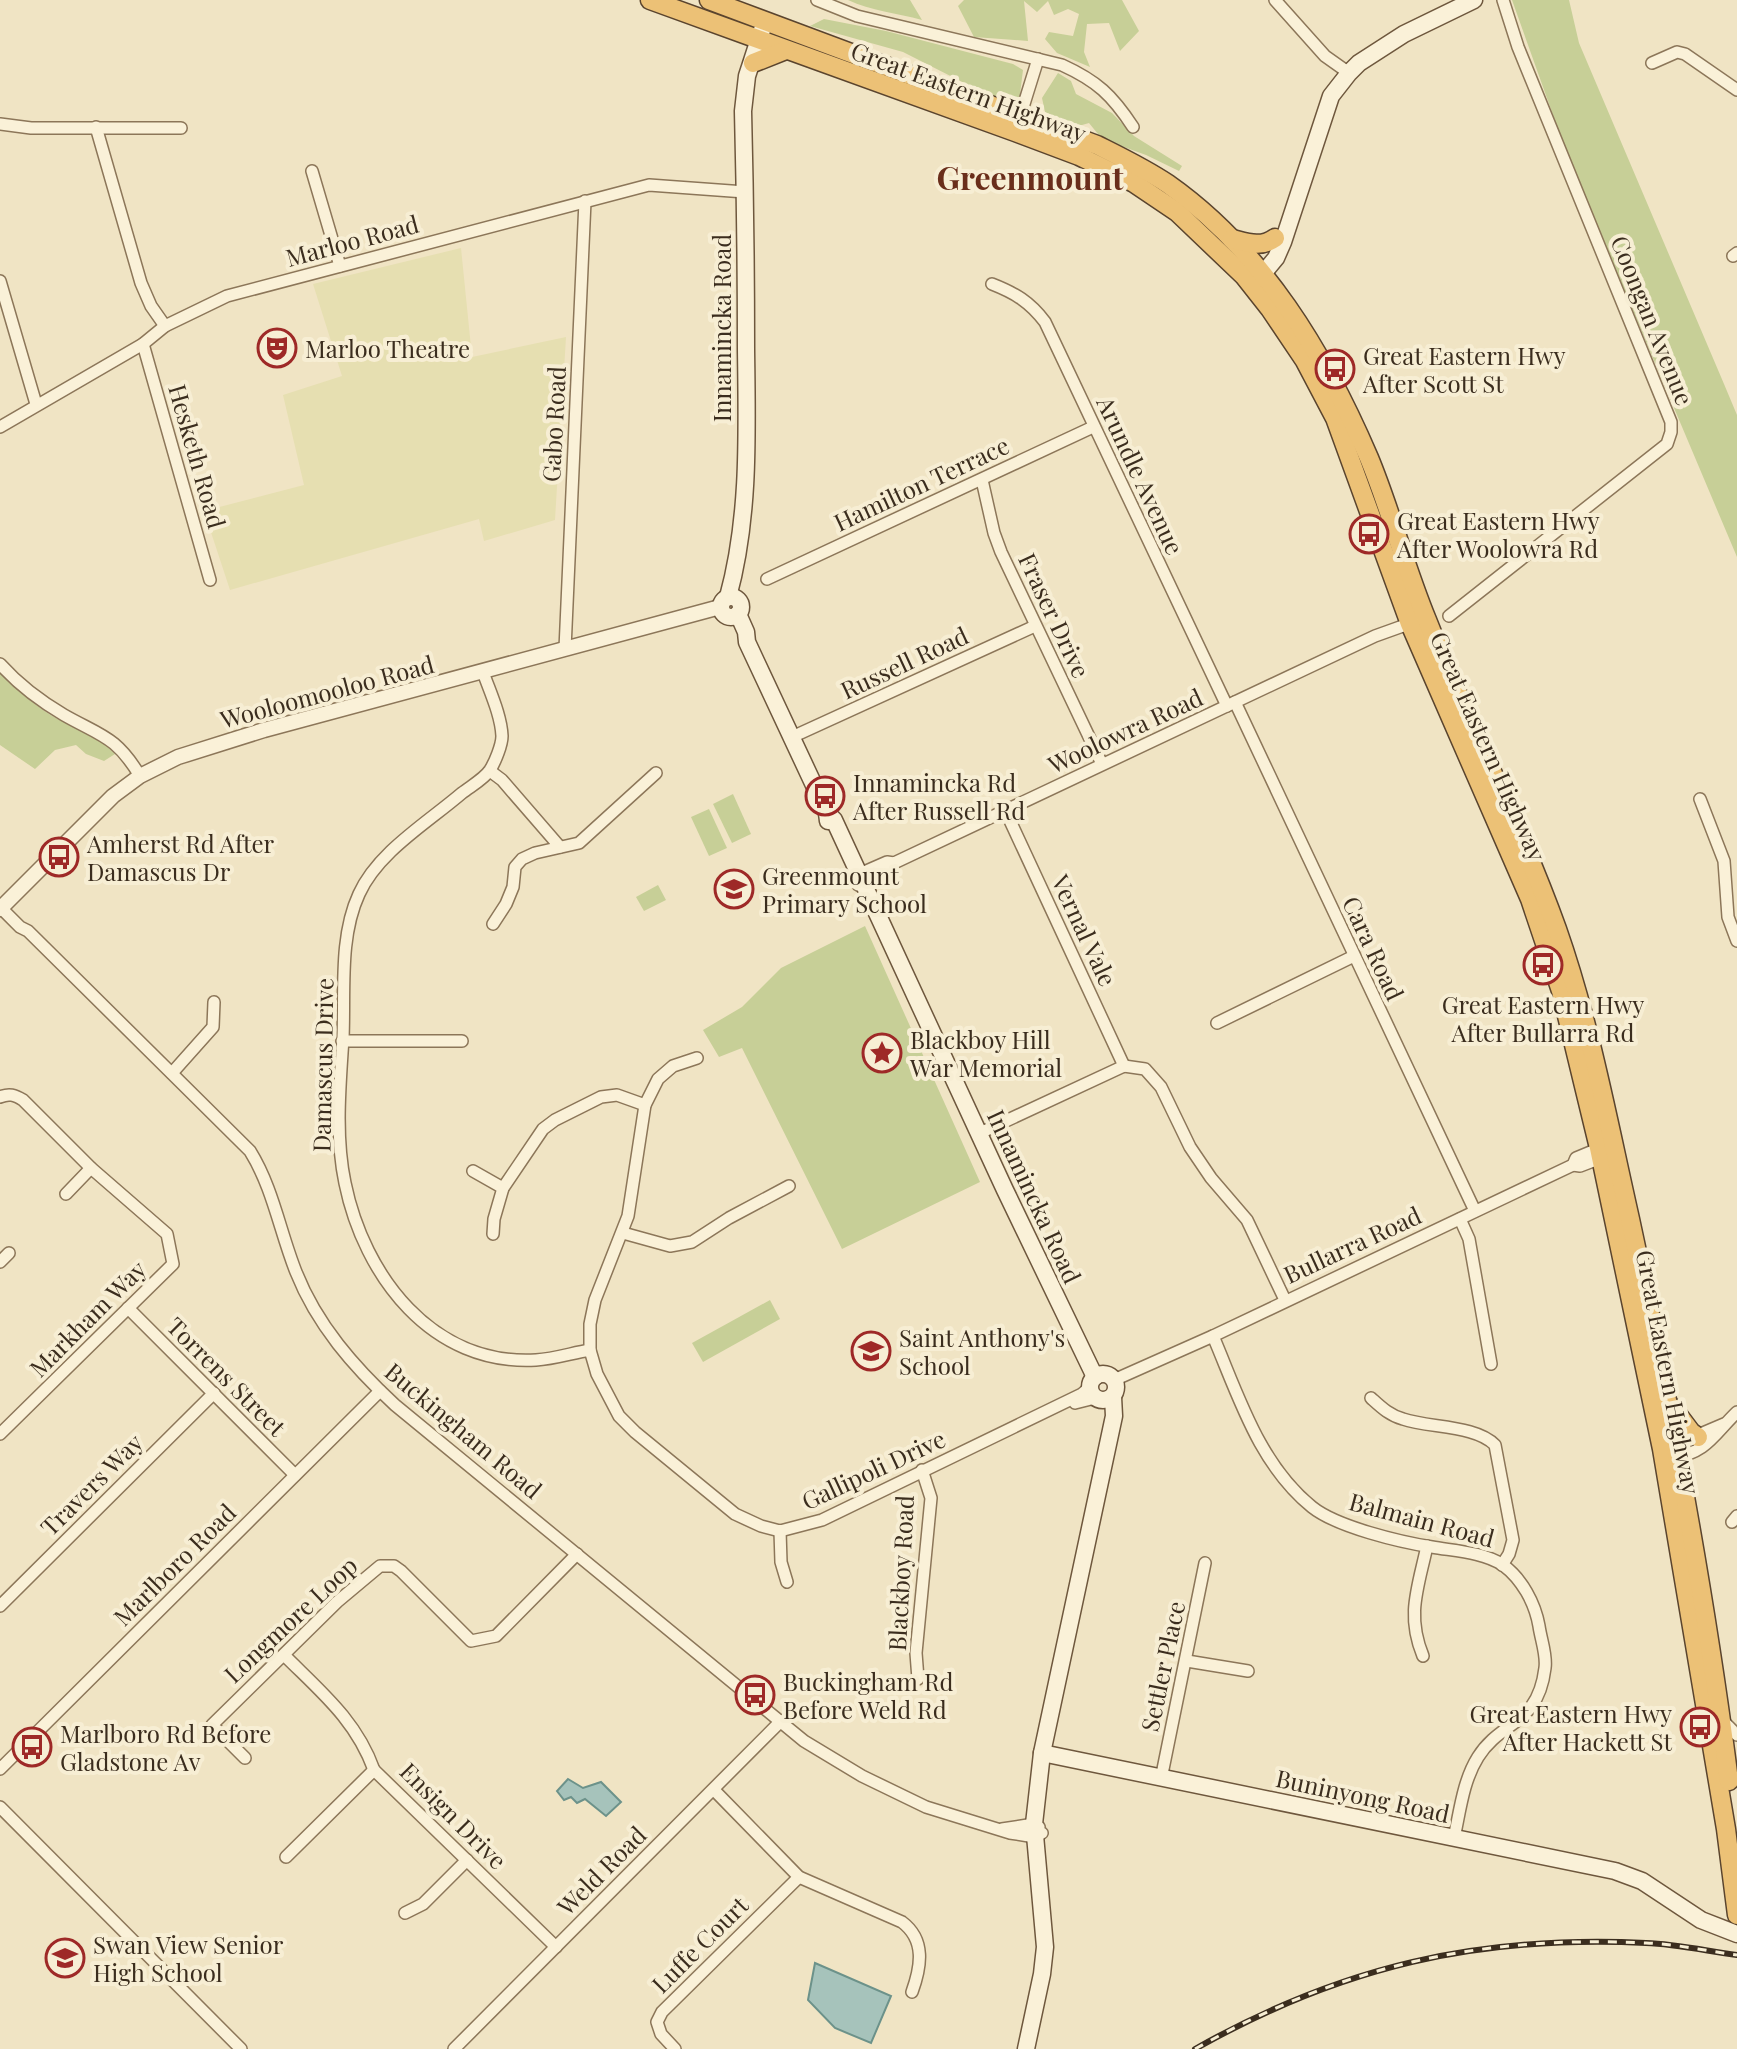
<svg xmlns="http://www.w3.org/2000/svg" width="1737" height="2049" font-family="'Playfair Display',serif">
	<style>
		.farmland { fill: #e6dfb1 }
		.green { fill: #c7cf97 }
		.water { fill: #a6c3bb; stroke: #6c928a; stroke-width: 2 }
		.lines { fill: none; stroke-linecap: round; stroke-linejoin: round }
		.minor-casing { stroke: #8c7659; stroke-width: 14 }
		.tertiary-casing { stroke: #8c7659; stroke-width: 17 }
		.secondary-casing { stroke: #6e573d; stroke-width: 19 }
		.trunk-casing { stroke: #5a442e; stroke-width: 21 }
		.minor { stroke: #faf1d8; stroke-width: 11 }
		.tertiary { stroke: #faf1d8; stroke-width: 14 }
		.secondary { stroke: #faf1d8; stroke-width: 16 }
		.trunk { stroke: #ecc176; stroke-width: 18 }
		.rail-casing { stroke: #3b2d1e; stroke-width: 6 }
		.rail { stroke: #f7eed4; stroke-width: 3; stroke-dasharray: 9; stroke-linecap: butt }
		.labels { text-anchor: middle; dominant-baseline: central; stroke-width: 8; stroke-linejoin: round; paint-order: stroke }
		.street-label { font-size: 24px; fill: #3b2d1e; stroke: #f7eed4 }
		.poi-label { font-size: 24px; fill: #3b2d1e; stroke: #f7eed4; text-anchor: start }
		.district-label { font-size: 32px; font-weight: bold; fill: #6a2e1b; stroke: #f7eed4 }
	</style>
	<rect width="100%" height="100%" fill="#f0e4c4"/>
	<polygon class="farmland" points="461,248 472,357 566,337 555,520 484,541 479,519 230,590 204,511 304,485 283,395 342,376 313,284"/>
	<g class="green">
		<path d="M848,0H910L922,20C897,13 871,11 848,0Z"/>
		<polygon points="964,0 1122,0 1139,31 1120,51 1109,23 1087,24 1084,52 1090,67 1057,53 1045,39 1049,32 1073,36 1079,14 1068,9 1054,15 1048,1 1037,12 1024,1 1028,41 974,37 958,6"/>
		<polygon points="1512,0 1569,0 1579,43 1724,384 1737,415 1737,557 1568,157"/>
		<polygon points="824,19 886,31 1013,64 1023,70 1019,102 996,99 903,52 810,26"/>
		<polygon points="1058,73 1071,81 1076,94 1112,113 1134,136 1182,166 1179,171 1146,155 1102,139 1089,123 1075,127 1045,112 1042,98"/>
		<path d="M0,672C15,688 31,702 49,714C71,728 98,734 115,754L104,761L86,754L76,745L55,750L35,769L0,745Z"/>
		<polygon points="733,794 751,834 732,843 713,804"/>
		<polygon points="709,809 727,848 709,856 691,817"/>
		<polygon points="658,885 666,900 644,911 636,897"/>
		<polygon points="865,926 980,1182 842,1249 742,1048 719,1057 703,1030 742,1007 781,968"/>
		<polygon points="770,1300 780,1319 703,1362 692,1343"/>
	</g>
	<g class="water">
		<polygon points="568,1779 583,1788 601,1782 621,1802 606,1816 585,1799 577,1803 571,1797 564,1800 557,1791"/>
		<polygon points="815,1963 891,1996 871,2043 835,2028 808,2000"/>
	</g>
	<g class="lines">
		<g class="minor-casing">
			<g id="minor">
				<path d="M817,0L857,16L1062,65C1097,81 1112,95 1133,127"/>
				<polyline points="1275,0 1325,56 1349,73"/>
				<polyline points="1652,63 1677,52 1685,54 1737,90"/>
				<polyline points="1019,120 1038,59"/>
				<polyline points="0,124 31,128 181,128"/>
				<polyline points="96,127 141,283 151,306 165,326"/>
				<polyline points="312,171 340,266"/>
				<polyline points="1733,256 1737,253"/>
				<polyline points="0,281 36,404"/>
				<path d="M992,284C1015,293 1030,302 1045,322L1227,706"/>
				<polyline points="143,344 210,580"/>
				<polyline points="0,427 143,344 165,326 227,296 649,185 745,192"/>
				<polyline points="982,480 994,533 1001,552 1102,764"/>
				<polyline points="767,579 1093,427"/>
				<polyline points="1449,616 1667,444 1671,432 1671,422 1518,47 1503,0"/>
				<polyline points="565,649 585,201"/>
				<path d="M0,664C18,684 40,701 64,715C101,736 116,736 140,776"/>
				<path d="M483,672C490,692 501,715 502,736C502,745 495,762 490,770C484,779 471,786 462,793C427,823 378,852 359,894C339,937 345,991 343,1038C340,1085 335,1136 345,1183C364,1276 432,1366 536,1360C554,1359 572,1353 590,1350"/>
				<polyline points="1235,702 1475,1211"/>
				<polyline points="792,737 1035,626"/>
				<polyline points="490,771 502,780 560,847"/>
				<polyline points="1700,799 1724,861 1728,917 1737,941"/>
				<polyline points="1006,812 1124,1066"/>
				<polyline points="855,876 887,862 894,863 1375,636 1414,622"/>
				<polyline points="858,885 891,869 894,863"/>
				<path d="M1,908L20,927L28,931L250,1151C273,1188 280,1232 296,1272C317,1325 354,1367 395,1405L804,1741L862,1776L926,1807L1010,1833L1035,1837L1042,1833"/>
				<polyline points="493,924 506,904 513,887 515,867 522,859 535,853 579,843 656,773"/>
				<polyline points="1217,1023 1354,956"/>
				<polyline points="342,1041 462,1041"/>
				<polyline points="697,1058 673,1066 658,1079 645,1105 628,1216 595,1300 590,1324 590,1350 597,1374 619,1416 635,1432 735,1514 761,1526 780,1531 822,1520 1082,1394 1090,1387"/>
				<polyline points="1124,1066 1145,1069 1161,1087 1190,1147 1211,1178 1247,1220 1285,1300"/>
				<polyline points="172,1073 213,1027 214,1002"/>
				<path d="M0,1097C9,1093 15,1095 23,1100L91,1168L167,1234L173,1264L0,1434"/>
				<polyline points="980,1133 1124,1066"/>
				<polyline points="1573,1165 1580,1166 1606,1156"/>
				<polyline points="473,1171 503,1188"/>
				<polyline points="66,1194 91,1168"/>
				<polyline points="1460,1219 1469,1239 1491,1364"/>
				<polyline points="623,1233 670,1246 692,1242 729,1218 789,1186"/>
				<polyline points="493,1234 494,1219 503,1188 543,1129 555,1120 601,1097 617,1095 645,1105"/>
				<polyline points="0,1262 9,1253"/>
				<polyline points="128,1308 295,1475"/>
				<path d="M1213,1336C1239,1397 1259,1464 1312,1507C1337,1527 1400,1542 1432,1547C1455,1551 1483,1552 1503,1565C1522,1579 1535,1603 1539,1626C1541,1640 1547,1655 1545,1668C1538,1726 1501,1720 1478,1757C1463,1781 1460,1811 1454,1838"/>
				<polyline points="1114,1380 1213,1336 1573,1165 1576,1158 1605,1146"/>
				<path d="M1371,1398C1381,1407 1389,1415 1403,1419C1429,1428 1476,1425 1495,1445L1513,1540L1509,1554L1502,1565"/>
				<polyline points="1075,1403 1095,1398"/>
				<polyline points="1670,1447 1724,1424"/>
				<path d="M1672,1458C1707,1453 1714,1434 1737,1412"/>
				<polyline points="1732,1522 1737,1516"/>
				<polyline points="780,1531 781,1562 787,1582"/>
				<polyline points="0,1606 214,1393"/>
				<path d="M284,1655C321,1692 356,1720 374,1770"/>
				<path d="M1423,1656C1406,1615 1418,1588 1427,1546"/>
				<polyline points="1187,1661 1248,1671"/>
				<polyline points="918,1679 916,1653 931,1498 922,1470"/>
				<polyline points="1723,1721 1737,1735"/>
				<polyline points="245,1758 212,1725 337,1602 380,1566 394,1566 401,1571 471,1641 496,1636 577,1554"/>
				<polyline points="0,1769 380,1391"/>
				<polyline points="1161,1779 1205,1563"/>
				<path d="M714,1790L799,1877L902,1922C926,1940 921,1967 912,1992"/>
				<polyline points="0,1807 241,2049"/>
				<polyline points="1002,1829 1034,1824 1039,1827"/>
				<polyline points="286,1857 374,1770 556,1947"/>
				<polyline points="405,1913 423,1904 467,1860"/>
				<polyline points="454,2049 779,1723"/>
				<polyline points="675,2049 661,2034 657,2022 662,2012 799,1877"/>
			</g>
		</g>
		<g class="tertiary-casing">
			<polyline id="tertiary" points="0,909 113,796 140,776 178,757 264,730 720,607"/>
		</g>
		<g class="secondary-casing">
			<g id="secondary">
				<polyline points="1256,282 1276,258 1283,242 1331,96 1349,73 1359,63 1404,34 1474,0"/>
				<circle cx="731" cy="607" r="10"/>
				<path d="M728,597C750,517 747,432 746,349C746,270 745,190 743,111L747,76L762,30"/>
				<polyline points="738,614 746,632 747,642 827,813 828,821"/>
				<polyline points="827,813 834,820 1005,1190 1095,1377"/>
				<circle cx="1103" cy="1387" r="13"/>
				<polyline points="1042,1753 1615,1871 1642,1881 1701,1920 1737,1934"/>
				<polyline points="1026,2049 1042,1974 1045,1947 1034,1824 1042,1753 1114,1416 1113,1397"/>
			</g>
		</g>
		<g class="trunk-casing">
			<g id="trunk">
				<polyline points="650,0 1015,132 1079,156 1134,183 1177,212 1244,276 1270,309 1305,361 1335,418 1410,624 1530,899 1561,991 1599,1148 1662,1449 1726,1829 1737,1915"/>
				<path d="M709,0L1097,145C1121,157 1146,169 1168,184C1263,251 1324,353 1369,458C1391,511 1405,567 1427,620C1468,724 1519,824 1557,929C1590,1023 1608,1122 1630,1219C1670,1405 1705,1592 1729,1781"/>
				<polyline points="753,63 786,50"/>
				<path d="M1232,239C1248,243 1261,248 1275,238"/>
				<polyline points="1673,1408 1691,1432 1698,1437"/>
			</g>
		</g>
		<use href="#minor" class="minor"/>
		<use href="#tertiary" class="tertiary"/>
		<use href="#secondary" class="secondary"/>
		<use href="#trunk" class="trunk"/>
		<g class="rail-casing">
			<path id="rail" d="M1195,2049C1342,1966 1478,1935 1646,1943C1676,1944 1707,1951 1737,1955"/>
		</g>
		<use href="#rail" class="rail"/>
	</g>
	<defs>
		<g id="theatre-ring" transform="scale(2)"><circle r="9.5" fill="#f7eed4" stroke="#9e2927" stroke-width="1.5"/><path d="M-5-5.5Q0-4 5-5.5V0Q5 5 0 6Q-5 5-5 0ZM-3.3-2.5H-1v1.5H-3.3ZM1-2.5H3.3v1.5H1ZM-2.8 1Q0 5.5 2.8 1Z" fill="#9e2927"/></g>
		<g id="bus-ring" transform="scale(2)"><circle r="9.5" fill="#f7eed4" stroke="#9e2927" stroke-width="1.5"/><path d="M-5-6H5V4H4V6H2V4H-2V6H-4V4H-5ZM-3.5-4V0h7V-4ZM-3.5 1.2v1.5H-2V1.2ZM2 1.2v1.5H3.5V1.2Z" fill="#9e2927"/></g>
		<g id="school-ring" transform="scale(2)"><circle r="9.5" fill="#f7eed4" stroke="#9e2927" stroke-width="1.5"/><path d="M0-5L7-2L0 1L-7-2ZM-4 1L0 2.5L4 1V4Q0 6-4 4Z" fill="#9e2927"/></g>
		<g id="sight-ring" transform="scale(2)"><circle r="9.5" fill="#f7eed4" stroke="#9e2927" stroke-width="1.5"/><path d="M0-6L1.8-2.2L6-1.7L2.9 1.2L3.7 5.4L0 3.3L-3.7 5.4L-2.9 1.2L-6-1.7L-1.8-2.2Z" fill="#9e2927"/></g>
	</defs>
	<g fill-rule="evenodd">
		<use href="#theatre-ring" x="277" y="348"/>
		<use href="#bus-ring" x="1335" y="369"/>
		<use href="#bus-ring" x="1369" y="534"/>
		<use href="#bus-ring" x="825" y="796"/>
		<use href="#bus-ring" x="59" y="857"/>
		<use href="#school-ring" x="734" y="889"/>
		<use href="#bus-ring" x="1543" y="965"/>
		<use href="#sight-ring" x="882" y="1053"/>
		<use href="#school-ring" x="871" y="1351"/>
		<use href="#bus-ring" x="755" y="1695"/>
		<use href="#bus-ring" x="1700" y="1727"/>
		<use href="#bus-ring" x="32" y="1747"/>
		<use href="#school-ring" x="65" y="1958"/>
	</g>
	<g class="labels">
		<g class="street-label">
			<text transform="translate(969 91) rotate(20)">Great Eastern Highway</text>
			<text transform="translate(352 240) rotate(-15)">Marloo Road</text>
			<text transform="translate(1653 320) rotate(68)">Coongan Avenue</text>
			<text transform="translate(721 328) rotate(-90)">Innamincka Road</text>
			<text transform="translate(553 424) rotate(-87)">Gabo Road</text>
			<text transform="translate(198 456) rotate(74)">Hesketh Road</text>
			<text transform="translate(1141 475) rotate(65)">Arundle Avenue</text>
			<text transform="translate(921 483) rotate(-25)">Hamilton Terrace</text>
			<text transform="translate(1055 615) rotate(65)">Fraser Drive</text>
			<text transform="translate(904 662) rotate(-25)">Russell Road</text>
			<text transform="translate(327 691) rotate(-15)">Wooloomooloo Road</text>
			<text transform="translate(1125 730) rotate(-25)">Woolowra Road</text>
			<text transform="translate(1489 746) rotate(66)">Great Eastern Highway</text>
			<text transform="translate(1085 930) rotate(65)">Vernal Vale</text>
			<text transform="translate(1374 948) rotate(65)">Cara Road</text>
			<text transform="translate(322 1065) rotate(-89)">Damascus Drive</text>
			<text transform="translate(1035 1196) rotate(65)">Innamincka Road</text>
			<text transform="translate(1352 1244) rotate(-25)">Bullarra Road</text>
			<text transform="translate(87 1318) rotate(-45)">Markham Way</text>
			<text transform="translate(1669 1372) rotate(79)">Great Eastern Highway</text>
			<text transform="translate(227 1376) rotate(45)">Torrens Street</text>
			<text transform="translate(464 1430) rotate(40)">Buckingham Road</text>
			<text transform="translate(873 1469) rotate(-25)">Gallipoli Drive</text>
			<text transform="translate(91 1484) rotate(-45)">Travers Way</text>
			<text transform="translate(1422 1519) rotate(15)">Balmain Road</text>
			<text transform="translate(174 1564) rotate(-45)">Marlboro Road</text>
			<text transform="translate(900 1573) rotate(-87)">Blackboy Road</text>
			<text transform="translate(290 1619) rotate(-43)">Longmore Loop</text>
			<text transform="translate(1162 1666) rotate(-78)">Settler Place</text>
			<text transform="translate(1363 1795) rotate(12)">Buninyong Road</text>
			<text transform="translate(454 1815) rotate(45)">Ensign Drive</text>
			<text transform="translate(601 1870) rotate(-45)">Weld Road</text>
			<text transform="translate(699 1944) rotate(-45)">Luffe Court</text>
		</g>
		<g class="poi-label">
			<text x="305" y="348">Marloo Theatre</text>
			<text x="1363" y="355">Great Eastern Hwy<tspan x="1363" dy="28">After Scott St</tspan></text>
			<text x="1397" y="520">Great Eastern Hwy<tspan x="1397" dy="28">After Woolowra Rd</tspan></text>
			<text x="853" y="782">Innamincka Rd<tspan x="853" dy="28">After Russell Rd</tspan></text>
			<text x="87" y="843">Amherst Rd After<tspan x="87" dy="28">Damascus Dr</tspan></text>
			<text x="762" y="875">Greenmount<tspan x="762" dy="28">Primary School</tspan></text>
			<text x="1543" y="1004" text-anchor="middle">Great Eastern Hwy<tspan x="1543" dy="28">After Bullarra Rd</tspan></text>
			<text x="910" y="1039">Blackboy Hill<tspan x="910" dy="28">War Memorial</tspan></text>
			<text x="899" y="1337">Saint Anthony's<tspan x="899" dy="28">School</tspan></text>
			<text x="783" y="1681">Buckingham Rd<tspan x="783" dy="28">Before Weld Rd</tspan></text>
			<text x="1672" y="1713" text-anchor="end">Great Eastern Hwy<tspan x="1672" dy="28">After Hackett St</tspan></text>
			<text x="60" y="1733">Marlboro Rd Before<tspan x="60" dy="28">Gladstone Av</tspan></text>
			<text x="93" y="1944">Swan View Senior<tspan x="93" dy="28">High School</tspan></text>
		</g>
		<g class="district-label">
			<text x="1030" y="176">Greenmount</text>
		</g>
	</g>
</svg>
